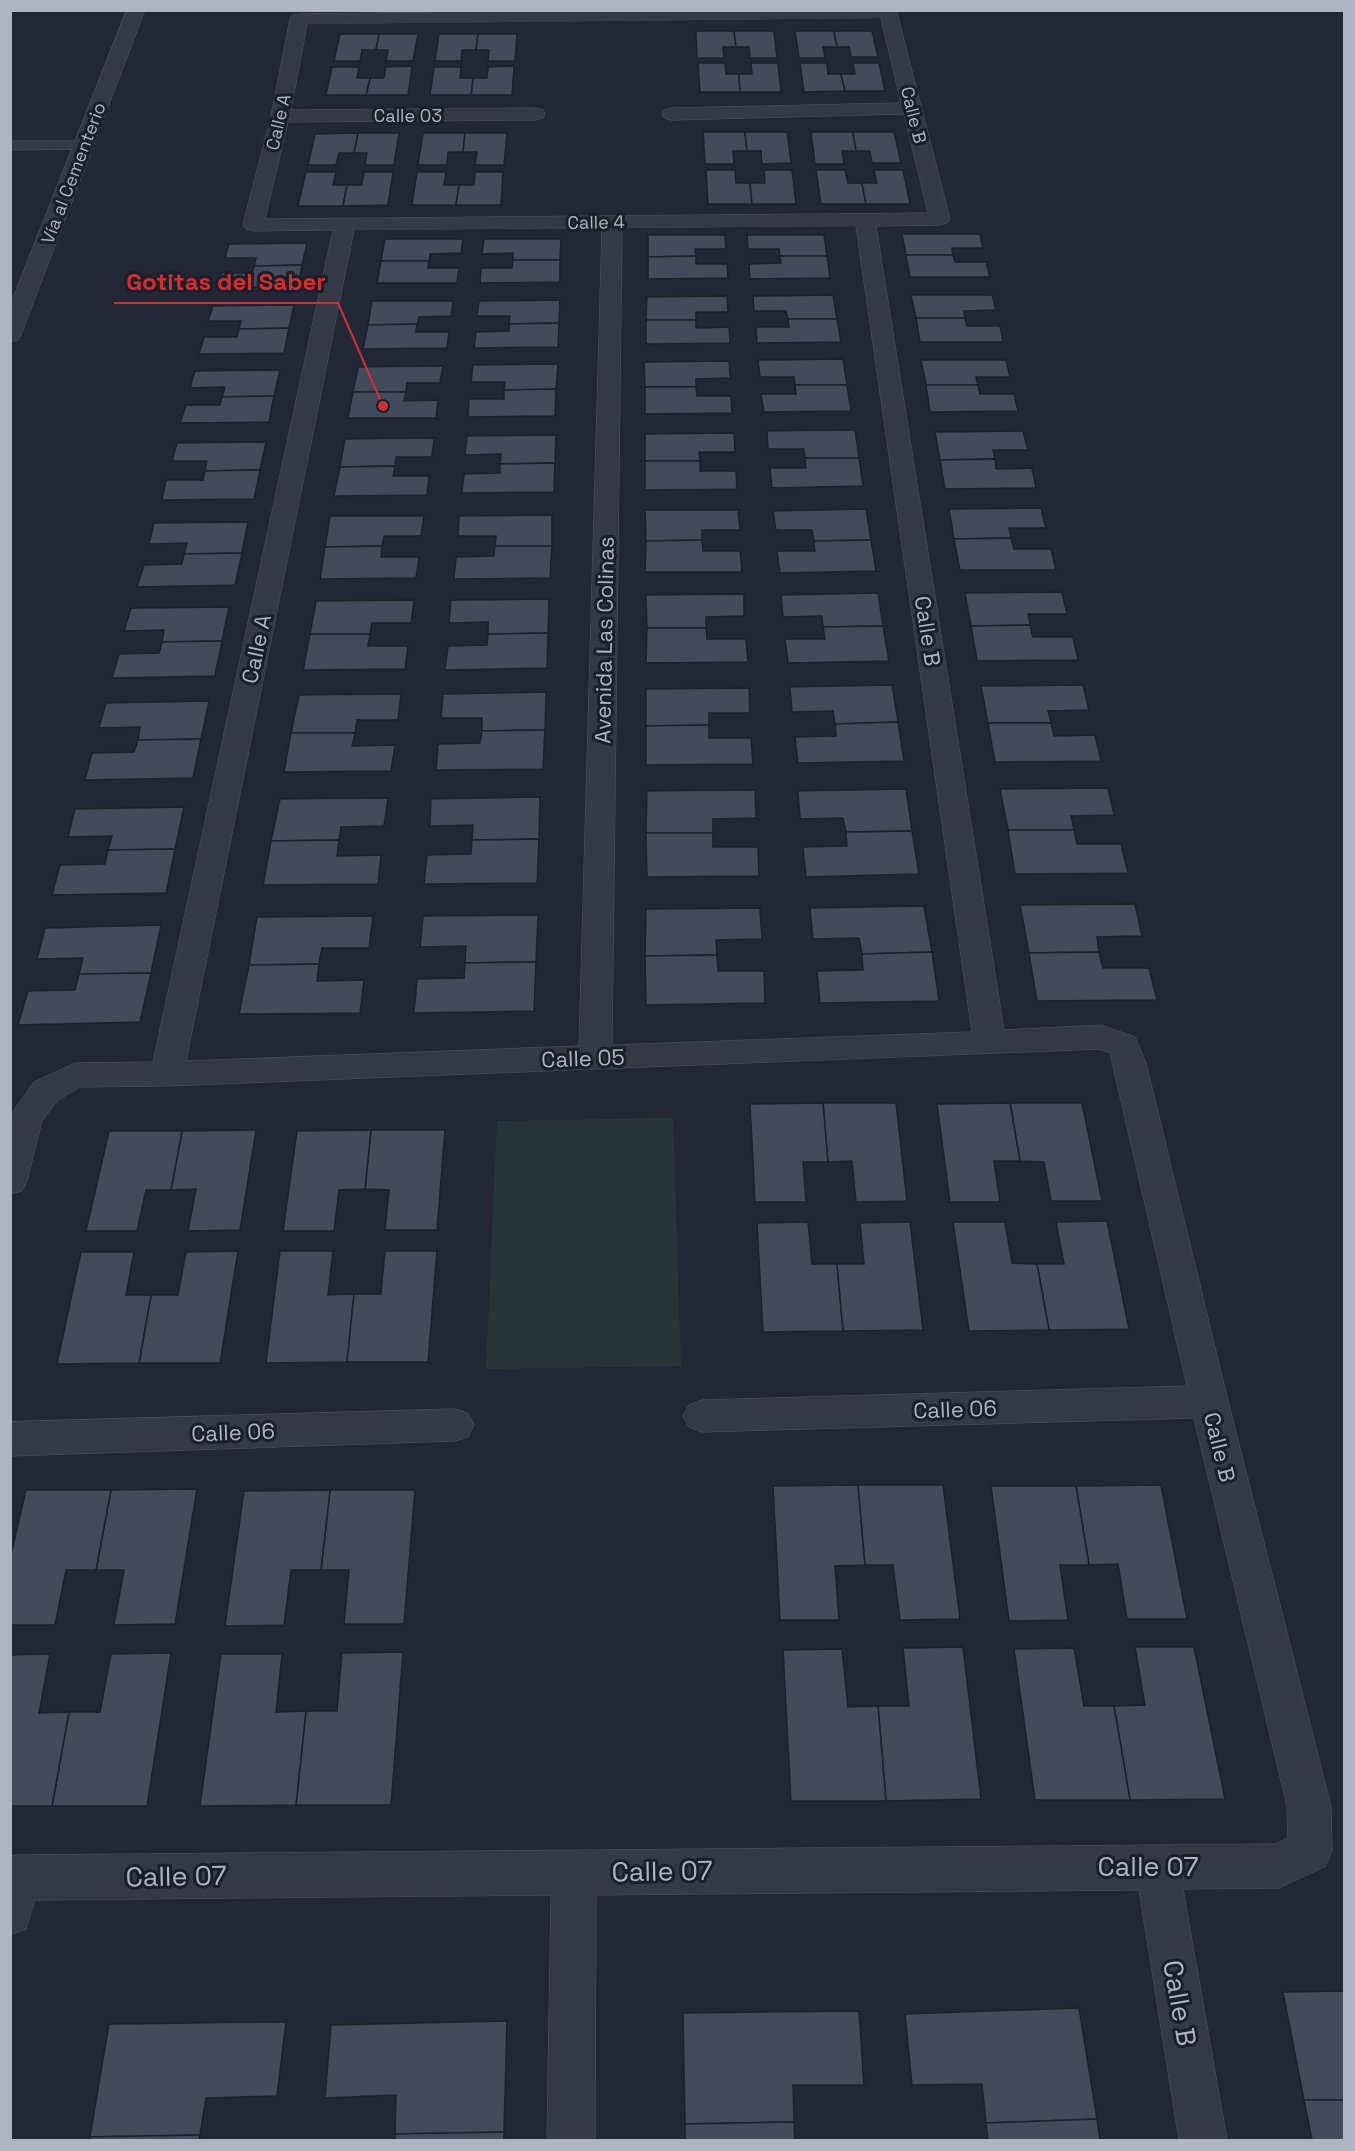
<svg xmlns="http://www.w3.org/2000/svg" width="1355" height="2151" font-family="'Space Grotesk',sans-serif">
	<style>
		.green { fill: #273539 }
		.building { fill: #434a59; stroke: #1c212c; stroke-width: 1.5 }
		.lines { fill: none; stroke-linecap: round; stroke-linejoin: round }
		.lane-casing { stroke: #4f5460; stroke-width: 1 }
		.street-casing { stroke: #4f5460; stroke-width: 1 }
		.lane { fill: #353946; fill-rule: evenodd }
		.street { fill: #353946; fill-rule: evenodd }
		.labels { text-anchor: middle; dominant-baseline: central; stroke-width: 6; stroke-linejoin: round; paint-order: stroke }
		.far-street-label { font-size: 18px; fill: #afb4c2; stroke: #1a1f2a }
		.street-label { font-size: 22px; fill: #afb4c2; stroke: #1a1f2a }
		.near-street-label { font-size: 27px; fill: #afb4c2; stroke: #1a1f2a }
		.leader { fill: none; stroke: #d42f30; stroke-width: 2 }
		.callout-dot { fill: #d42f30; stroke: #1a1f2a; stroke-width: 2 }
		.callout-label { font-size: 24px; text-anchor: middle; font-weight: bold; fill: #d42f30; stroke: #1a1f2a; stroke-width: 6; stroke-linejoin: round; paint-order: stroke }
	</style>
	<rect width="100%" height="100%" fill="#222735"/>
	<polygon class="green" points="673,1118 681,1366 486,1369 497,1121"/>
	<g class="building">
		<polygon points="696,31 734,31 736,47 723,47 724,58 697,58"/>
		<polygon points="734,31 774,31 777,58 750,58 749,47 736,47"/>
		<polygon points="795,31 834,31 837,47 823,47 825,58 799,58"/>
		<polygon points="834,31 872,31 878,57 851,57 849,47 837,47"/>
		<polygon points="340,34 379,34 376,50 362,50 360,61 334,61"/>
		<polygon points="379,34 418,34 413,61 386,61 388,50 376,50"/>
		<polygon points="439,34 478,34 476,50 462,50 461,61 435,61"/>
		<polygon points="478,34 517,34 515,61 488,61 489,50 476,50"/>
		<polygon points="698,63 725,63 726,74 739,74 740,92 700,92"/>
		<polygon points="751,63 778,63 781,92 740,92 739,74 752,74"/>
		<polygon points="800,63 827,63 828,74 841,74 845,91 804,92"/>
		<polygon points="853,63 879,63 885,91 845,91 841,74 855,74"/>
		<polygon points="412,66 408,95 366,95 370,78 384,78 386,67"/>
		<polygon points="514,66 512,95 471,95 473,78 487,78 488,67"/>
		<polygon points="332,67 359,67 357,78 370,78 366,95 326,95"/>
		<polygon points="434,67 461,67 460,78 473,78 471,95 430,95"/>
		<polygon points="703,132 745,132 747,151 733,151 734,164 705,164"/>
		<polygon points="745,132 787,132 791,163 762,164 761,151 747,151"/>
		<polygon points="811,132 853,132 856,151 842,151 844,164 815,164"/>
		<polygon points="853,132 894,132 901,163 872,163 870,151 856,151"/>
		<polygon points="358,133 354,153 339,153 336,165 308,165 315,134"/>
		<polygon points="358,133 399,133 394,165 365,165 367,153 354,153"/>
		<polygon points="423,133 465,133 463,152 448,152 447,165 418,165"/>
		<polygon points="465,133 507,133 504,165 475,165 477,152 463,152"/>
		<polygon points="706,170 735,170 736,183 750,183 752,204 708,204"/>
		<polygon points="764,170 792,170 796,204 752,204 750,183 765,183"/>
		<polygon points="816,170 845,170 848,183 862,183 866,204 821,204"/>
		<polygon points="874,170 903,170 910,204 866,204 862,183 877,183"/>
		<polygon points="306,172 336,172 333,185 347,185 343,206 298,206"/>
		<polygon points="364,172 393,172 388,205 343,206 347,185 362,185"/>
		<polygon points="417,172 446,172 444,185 459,185 456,205 412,205"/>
		<polygon points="475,172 503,172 501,205 456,205 459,185 474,185"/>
		<polygon points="902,234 980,234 983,248 952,248 953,255 906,255"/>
		<polygon points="648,235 725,235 726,249 695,249 696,256 648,257"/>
		<polygon points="747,235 824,235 827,256 780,256 779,249 748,249"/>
		<polygon points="385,239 463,239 461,253 430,254 429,261 381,261"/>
		<polygon points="484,239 561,239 560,260 513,260 513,253 482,254"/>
		<polygon points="307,243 302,265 254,266 256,258 225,258 229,244"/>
		<polygon points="906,255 953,255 955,262 986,262 990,277 910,277"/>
		<polygon points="696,256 696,264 727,264 728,278 648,279 648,257"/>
		<polygon points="780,256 827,256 830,278 750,279 749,264 781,263"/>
		<polygon points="513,260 560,260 560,282 480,283 481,268 512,268"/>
		<polygon points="381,261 429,261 428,268 459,268 457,283 377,283"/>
		<polygon points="302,265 298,287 217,288 221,273 252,273 254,266"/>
		<polygon points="833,295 837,319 788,319 786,311 754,311 753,296"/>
		<polygon points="911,295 992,295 996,310 964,311 965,318 916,318"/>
		<polygon points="727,296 728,312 696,312 696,320 646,320 647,297"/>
		<polygon points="560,300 559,323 509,324 510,316 477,316 479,301"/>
		<polygon points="372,301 453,301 451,316 419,317 417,324 368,325"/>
		<polygon points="294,305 289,328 239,329 241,321 208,321 213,306"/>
		<polygon points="916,318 965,318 967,326 1000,326 1003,342 920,342"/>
		<polygon points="788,319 837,319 841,342 757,343 756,327 789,327"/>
		<polygon points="646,320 696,320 696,328 729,327 730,343 646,344"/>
		<polygon points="559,323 558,347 474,348 476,332 509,331 509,324"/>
		<polygon points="417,324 416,332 449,332 447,348 363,349 368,325"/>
		<polygon points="289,328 284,353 199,354 204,337 237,337 239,329"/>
		<polygon points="843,359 847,385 795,385 794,377 760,377 758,360"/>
		<polygon points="921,360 1006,360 1010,377 976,377 978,385 926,385"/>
		<polygon points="729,361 730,378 696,379 696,387 645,387 644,362"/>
		<polygon points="558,364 556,389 504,390 505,382 471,382 473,365"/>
		<polygon points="443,366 440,383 407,383 406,392 353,392 358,367"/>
		<polygon points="280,370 274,396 222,397 225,387 190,388 195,371"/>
		<polygon points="795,385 847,385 851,411 764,412 761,394 796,394"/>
		<polygon points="926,385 978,385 980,394 1014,394 1018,411 930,412"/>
		<polygon points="645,387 696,387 697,396 731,396 732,413 645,414"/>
		<polygon points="556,389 555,416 468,417 469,399 504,399 504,390"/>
		<polygon points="353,392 406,392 404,401 438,400 436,418 348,418"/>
		<polygon points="274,396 269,422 180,423 186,405 220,405 222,397"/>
		<polygon points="855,430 859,458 805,458 804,449 768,449 767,431"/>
		<polygon points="1023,431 1028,450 993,450 995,459 940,460 935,432"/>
		<polygon points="734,433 735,452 699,452 700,461 645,461 645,434"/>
		<polygon points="556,435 555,463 500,464 501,454 465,455 467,436"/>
		<polygon points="434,438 432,457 396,457 395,466 340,467 345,439"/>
		<polygon points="266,442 260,470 205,471 207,461 172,461 177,443"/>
		<polygon points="805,458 859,458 863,486 772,488 770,468 806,468"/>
		<polygon points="995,459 996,469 1032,468 1036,488 945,489 940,460"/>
		<polygon points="645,461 700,461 700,471 736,471 737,489 645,490"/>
		<polygon points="555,463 554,492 462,493 464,474 500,473 500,464"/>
		<polygon points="395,466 393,476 429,476 427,495 334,496 340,467"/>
		<polygon points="260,470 254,499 162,500 166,480 203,480 205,471"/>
		<polygon points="1041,508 1046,528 1009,528 1011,538 954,539 949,509"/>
		<polygon points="866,509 871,540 814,541 812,530 776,530 773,511"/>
		<polygon points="645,510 738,510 740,530 702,530 702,540 646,541"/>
		<polygon points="552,515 552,546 495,546 496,536 458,536 459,516"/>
		<polygon points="330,516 424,516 421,536 384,536 382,546 325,547"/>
		<polygon points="248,522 242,553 184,554 187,543 149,544 154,523"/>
		<polygon points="1011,538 1014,549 1051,549 1056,570 960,570 954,539"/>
		<polygon points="702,540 703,551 740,551 742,572 645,572 646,541"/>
		<polygon points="871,540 876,571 780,573 777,551 815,551 814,541"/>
		<polygon points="382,546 381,557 419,557 416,578 320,579 325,547"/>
		<polygon points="495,546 552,546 550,578 454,579 456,557 494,556"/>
		<polygon points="242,553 235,585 137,587 144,565 182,564 184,554"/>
		<polygon points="1062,592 1067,614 1028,614 1030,625 971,626 965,593"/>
		<polygon points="878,593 883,626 823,627 822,616 783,617 781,595"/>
		<polygon points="744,594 744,616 706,617 706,628 647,628 646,595"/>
		<polygon points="549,599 548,633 488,634 488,622 449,623 451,600"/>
		<polygon points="414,600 411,623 372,623 370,634 310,634 316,601"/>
		<polygon points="229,607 222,641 162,642 164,630 124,631 131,608"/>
		<polygon points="1030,625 1033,637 1073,637 1078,660 977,661 971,626"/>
		<polygon points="883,626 889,661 788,663 785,639 825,639 823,627"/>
		<polygon points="647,628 706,628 707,639 746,639 748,662 646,663"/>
		<polygon points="548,633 547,668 445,670 448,646 487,645 488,634"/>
		<polygon points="310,634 370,634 368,646 408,646 405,669 303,670"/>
		<polygon points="222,641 215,676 112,678 119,654 159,653 162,642"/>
		<polygon points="892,685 898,722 835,724 833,711 792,712 790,687"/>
		<polygon points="1083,685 1089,710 1048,711 1051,723 988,723 981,686"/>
		<polygon points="749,688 750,713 709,713 709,725 646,726 646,689"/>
		<polygon points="546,692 545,730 482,731 482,718 441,718 443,694"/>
		<polygon points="401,694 398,720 357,720 355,733 291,733 299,695"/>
		<polygon points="209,701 201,739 138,740 140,727 99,728 106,703"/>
		<polygon points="898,722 904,761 798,763 795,737 836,736 835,724"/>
		<polygon points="988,723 1051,723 1054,736 1095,735 1101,761 995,762"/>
		<polygon points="709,725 709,738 751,738 753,764 646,765 646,726"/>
		<polygon points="545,730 543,769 436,770 438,744 480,743 482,731"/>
		<polygon points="291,733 355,733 352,746 395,745 391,771 284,772"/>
		<polygon points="201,739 193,778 85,780 92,753 134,752 138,740"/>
		<polygon points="1108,788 1114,815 1071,816 1074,830 1008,830 1000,789"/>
		<polygon points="906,789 912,831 846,832 843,818 800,819 798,791"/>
		<polygon points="755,790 756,818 713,819 713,833 646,833 647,791"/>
		<polygon points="540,797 539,839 472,840 473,825 430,826 431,799"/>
		<polygon points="388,798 384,826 341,827 339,840 271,841 280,799"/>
		<polygon points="184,807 175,849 108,850 112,836 68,837 75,809"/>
		<polygon points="1008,830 1074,830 1077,844 1121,844 1128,873 1015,874"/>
		<polygon points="912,831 919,874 806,877 803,847 847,846 846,832"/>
		<polygon points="646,833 713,833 713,847 758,847 759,876 647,877"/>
		<polygon points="539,839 537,883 424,884 427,855 471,854 472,840"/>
		<polygon points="339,840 337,856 381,855 378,884 263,885 271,841"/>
		<polygon points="175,849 166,893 52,895 60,865 105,864 108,850"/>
		<polygon points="1135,904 1142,936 1097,937 1099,952 1029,953 1020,905"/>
		<polygon points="924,906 932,952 862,954 859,938 813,939 810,908"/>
		<polygon points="760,908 762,939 716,940 717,955 645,956 646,909"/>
		<polygon points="538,915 536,962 465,963 466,946 420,947 423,916"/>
		<polygon points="373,916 369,948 322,948 319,964 249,965 257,917"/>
		<polygon points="161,925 151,973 79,974 83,958 37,959 45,928"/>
		<polygon points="932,952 939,1001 820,1003 817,971 863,970 862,954"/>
		<polygon points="1099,952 1103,968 1149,968 1157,1000 1037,1001 1029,953"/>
		<polygon points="717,955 718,971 764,971 765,1003 646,1005 645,956"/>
		<polygon points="536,962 534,1011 414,1013 417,979 464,978 465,963"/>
		<polygon points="319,964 317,981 364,980 360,1013 239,1014 249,965"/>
		<polygon points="151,973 140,1022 18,1025 28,991 75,990 79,974"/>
		<polygon points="823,1103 896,1103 907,1201 856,1202 852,1161 828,1162"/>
		<polygon points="823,1103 828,1162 803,1162 806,1202 755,1202 750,1104"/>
		<polygon points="1010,1103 1082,1103 1102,1201 1051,1201 1044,1162 1020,1161"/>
		<polygon points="1010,1103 1020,1161 994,1161 1000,1202 950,1202 937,1104"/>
		<polygon points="256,1130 240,1230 188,1231 196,1189 171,1190 182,1131"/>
		<polygon points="371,1130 445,1130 437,1230 385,1230 389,1190 365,1189"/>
		<polygon points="371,1130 365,1189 339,1190 334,1231 283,1231 297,1131"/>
		<polygon points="109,1131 182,1131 171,1190 146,1190 137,1231 86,1231"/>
		<polygon points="1107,1221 1129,1329 1049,1330 1037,1264 1064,1264 1056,1222"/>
		<polygon points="808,1222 812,1264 837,1264 843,1331 763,1332 757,1223"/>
		<polygon points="910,1222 923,1330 843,1331 837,1264 864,1264 860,1223"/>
		<polygon points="953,1222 1005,1222 1012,1263 1037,1264 1049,1330 969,1331"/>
		<polygon points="238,1251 220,1363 139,1363 151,1295 178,1295 186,1252"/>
		<polygon points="280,1251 333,1251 328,1295 354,1294 347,1362 266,1363"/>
		<polygon points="385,1251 437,1251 428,1362 347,1362 354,1294 381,1294"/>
		<polygon points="81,1252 134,1252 126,1295 151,1295 139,1363 57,1364"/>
		<polygon points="858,1485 865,1565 835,1566 839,1620 780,1620 773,1486"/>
		<polygon points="858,1485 943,1485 960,1619 900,1620 893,1565 865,1565"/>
		<polygon points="1161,1485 1187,1619 1127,1619 1118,1564 1089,1565 1076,1486"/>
		<polygon points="991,1486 1076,1486 1089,1565 1060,1565 1068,1620 1009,1621"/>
		<polygon points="197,1489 175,1624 114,1625 124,1570 96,1570 111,1490"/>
		<polygon points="26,1490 111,1490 96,1570 66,1570 55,1625 10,1625 10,1559"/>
		<polygon points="330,1490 415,1490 404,1624 344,1624 349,1570 321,1570"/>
		<polygon points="330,1490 321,1570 291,1570 284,1625 225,1626 244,1491"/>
		<polygon points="963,1647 981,1799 886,1801 878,1706 909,1706 903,1648"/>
		<polygon points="1135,1647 1194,1647 1225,1799 1130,1800 1114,1706 1145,1705"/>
		<polygon points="1074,1648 1084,1706 1114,1706 1130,1800 1035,1800 1014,1649"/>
		<polygon points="842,1649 848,1707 878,1706 886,1801 791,1801 783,1650"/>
		<polygon points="403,1652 391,1805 296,1805 306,1711 337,1711 342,1653"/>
		<polygon points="171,1653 147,1806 52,1806 69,1712 100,1712 111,1654"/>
		<polygon points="50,1654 39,1713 69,1712 52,1806 10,1806 10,1655"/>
		<polygon points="221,1654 282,1654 276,1712 306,1711 296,1805 200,1806"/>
		<polygon points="1344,1991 1344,2100 1304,2100 1283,1992"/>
		<polygon points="1079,2008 1097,2119 986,2123 982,2084 912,2085 905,2014"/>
		<polygon points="859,2011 864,2085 793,2085 794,2122 685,2124 683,2013"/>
		<polygon points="507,2021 504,2132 395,2134 396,2095 325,2098 331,2025"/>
		<polygon points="286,2022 277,2096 206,2098 200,2135 90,2137 109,2024"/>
		<polygon points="1304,2100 1344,2100 1344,2140 1312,2140"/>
		<polygon points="1097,2119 1100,2140 988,2140 986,2123"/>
		<polygon points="794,2122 795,2140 685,2140 685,2124"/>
		<polygon points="504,2132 504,2140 395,2140 395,2134"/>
		<polygon points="200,2135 199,2140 90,2140 90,2137"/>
	</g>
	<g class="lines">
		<g class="lane-casing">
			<polygon id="lane" points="10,141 84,141 91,145 84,149 10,150"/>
		</g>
		<g class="street-casing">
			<g id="street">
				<polygon points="127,10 145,10 21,335 18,340 10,342 10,306"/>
				<path d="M618,10H895L897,13L950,219L947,223L940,225L876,226L1004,1030L1101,1025L1135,1037L1146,1063L1228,1401L1331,1806L1332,1850L1326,1866L1279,1888L1183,1889L1227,2140H1179L1139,1890L596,1895L595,2140H547L551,1895L35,1900L26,1929L10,1935V1856L17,1855L1276,1844L1288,1838L1287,1806L1194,1418L702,1432L689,1427L683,1416L689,1405L702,1400L1187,1386L1110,1053L1099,1049L167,1086L80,1087L58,1100L42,1121L27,1181L22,1191L10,1194V1116L34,1082L75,1063L153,1062L333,230L253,231L246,229L243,225L271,116L290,19L293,15L299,14ZM881,18L901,103L671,108L664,110L662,114L664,118L671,120L904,114L928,213L265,219L288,122L536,120L543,118L545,114L543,110L536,108L291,110L307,24ZM856,226L972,1032L612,1045L622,228ZM602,228L579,1046L186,1061L354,230Z"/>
				<polygon points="455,1409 468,1413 474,1425 468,1437 455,1441 10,1456 10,1422"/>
			</g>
		</g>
		<use href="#lane" class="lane"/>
		<use href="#street" class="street"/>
	</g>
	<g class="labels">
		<g class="far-street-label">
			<text x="408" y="115">Calle 03</text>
			<text transform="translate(914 115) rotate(76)">Calle B</text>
			<text transform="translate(278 122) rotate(-77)">Calle A</text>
			<text transform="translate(73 173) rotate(-69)">Vía al Cementerio</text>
			<text transform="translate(596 222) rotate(-1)">Calle 4</text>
		</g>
		<g class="street-label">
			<text transform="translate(928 631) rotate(81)">Calle B</text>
			<text transform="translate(604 640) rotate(-89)">Avenida Las Colinas</text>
			<text transform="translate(256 649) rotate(-78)">Calle A</text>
			<text transform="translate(583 1058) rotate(-2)">Calle 05</text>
			<text transform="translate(955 1409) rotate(-2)">Calle 06</text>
			<text transform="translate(233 1432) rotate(-2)">Calle 06</text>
			<text transform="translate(1220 1447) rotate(76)">Calle B</text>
		</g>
		<g class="near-street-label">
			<text x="1148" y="1866">Calle 07</text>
			<text transform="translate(662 1871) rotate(-1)">Calle 07</text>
			<text transform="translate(176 1876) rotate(-1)">Calle 07</text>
			<text transform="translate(1180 2003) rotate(80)">Calle B</text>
		</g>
	</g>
	<path class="leader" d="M383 406L338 303H114"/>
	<circle class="callout-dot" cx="383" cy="406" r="6"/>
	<g class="callout-label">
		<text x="226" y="290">Gotitas del Saber</text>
	</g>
	<rect width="1355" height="2151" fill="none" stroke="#afb4c2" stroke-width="24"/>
</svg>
